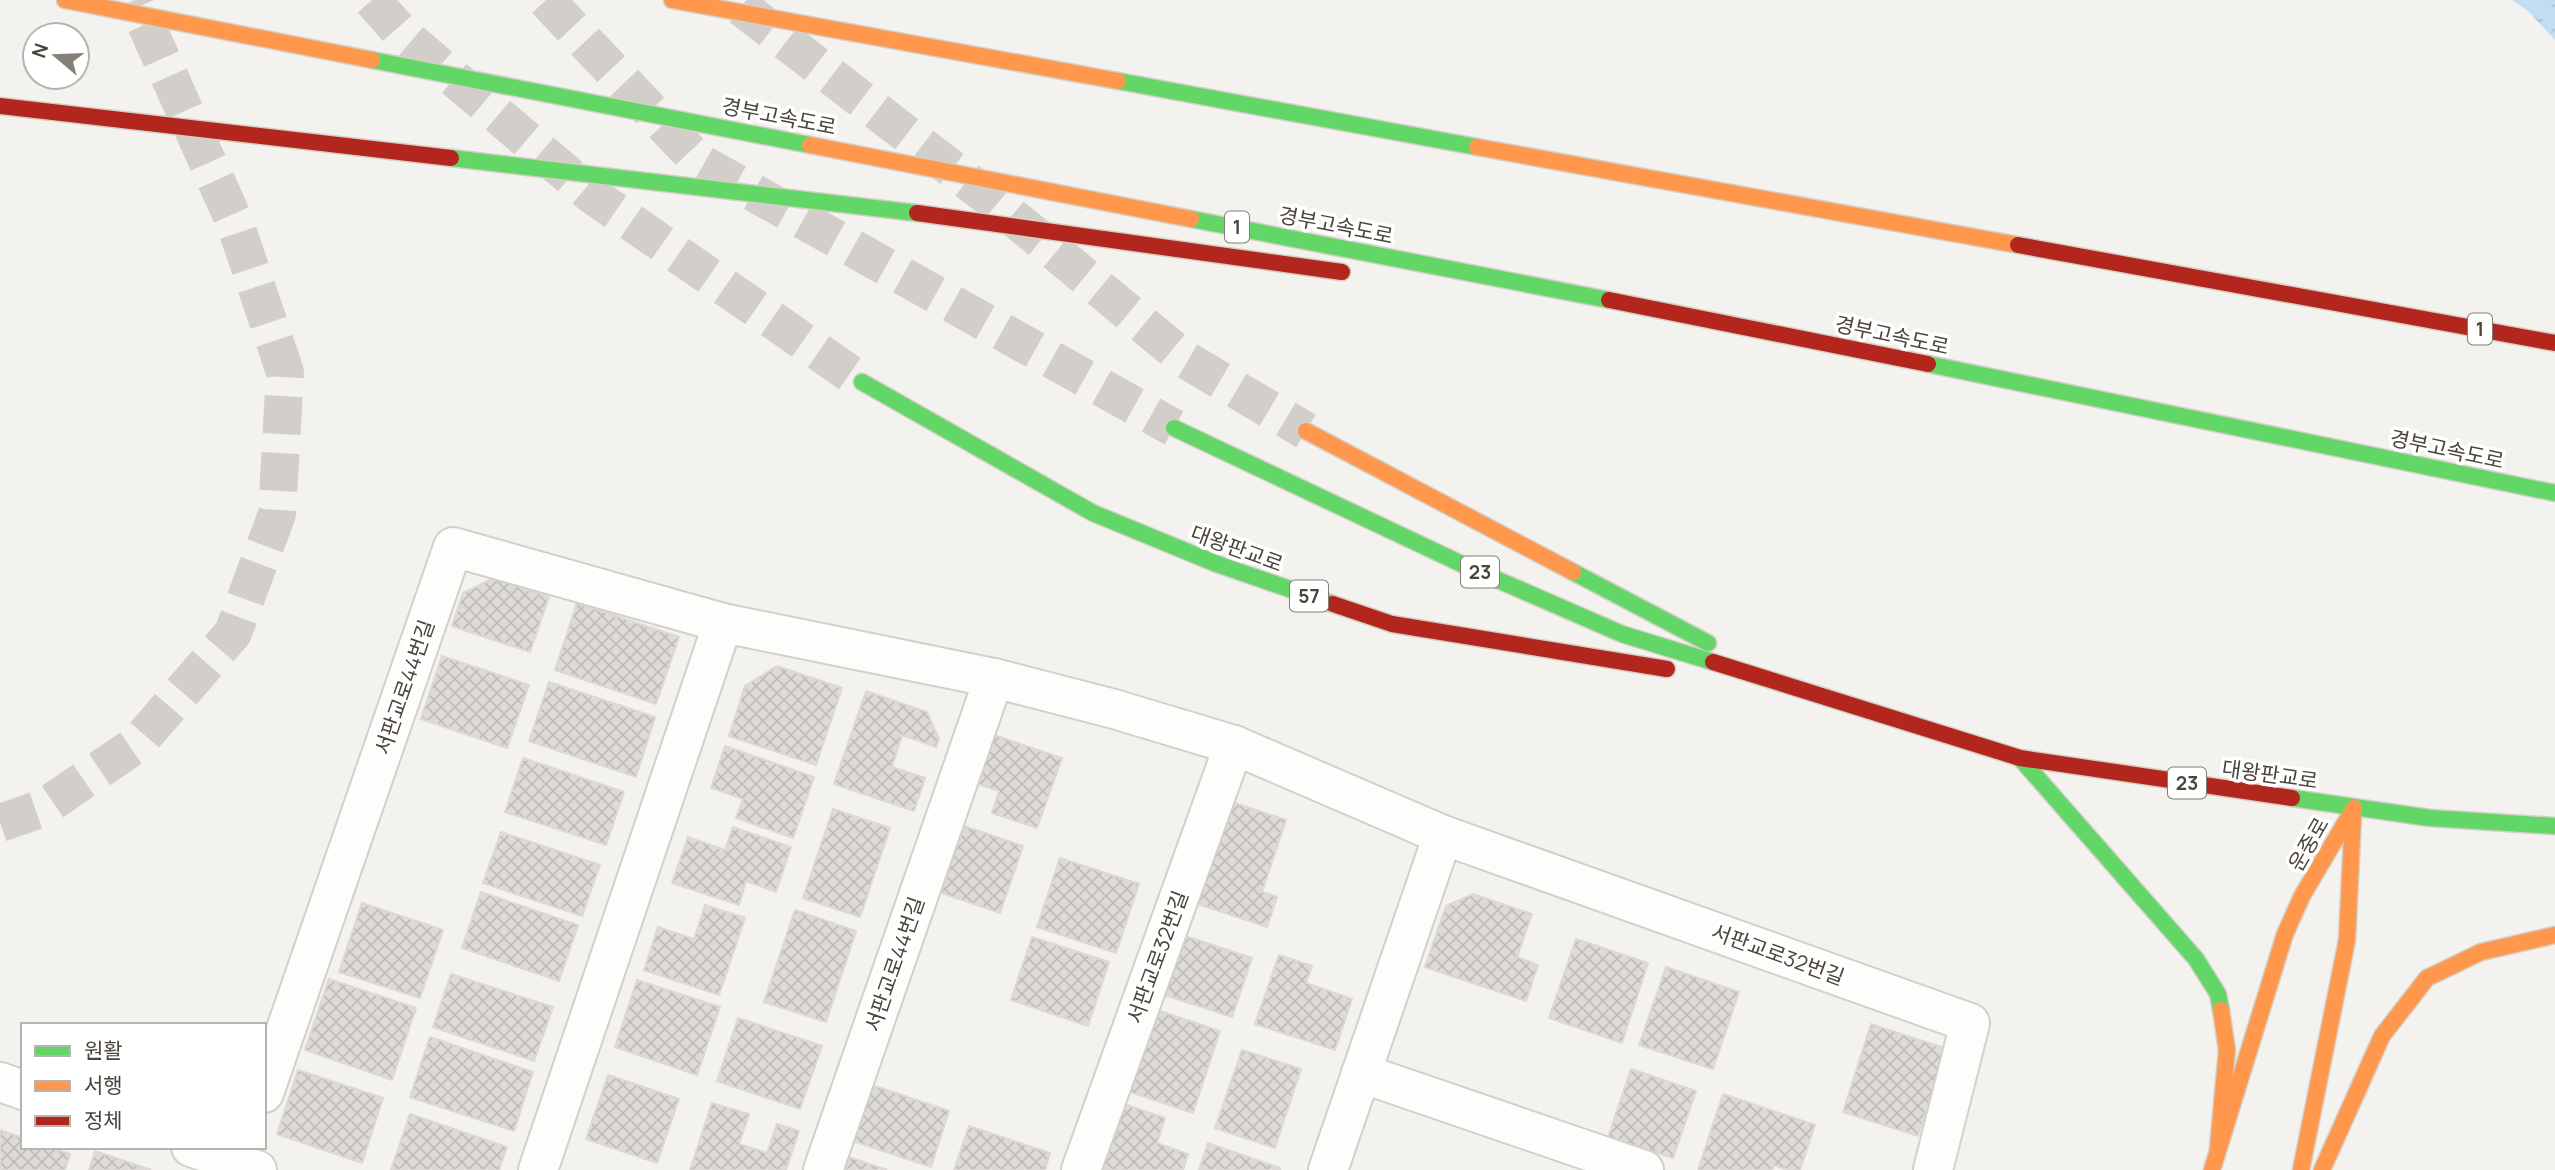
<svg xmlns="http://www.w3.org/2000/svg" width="2555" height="1170" font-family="Manrope,'Noto Sans KR',sans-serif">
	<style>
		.water { fill: url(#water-ripples) }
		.building { fill: url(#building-cross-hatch); stroke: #dcd9d4; stroke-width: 2 }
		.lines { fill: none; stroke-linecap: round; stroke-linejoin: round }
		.primary-tunnel { stroke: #d2cfca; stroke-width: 38; stroke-dasharray: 38 19; stroke-linecap: butt }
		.highway-tunnel { stroke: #d2cfca; stroke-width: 38; stroke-dasharray: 38 19; stroke-linecap: butt }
		.street-casing { stroke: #d2d0cb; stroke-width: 42 }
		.fast-casing { stroke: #d3cfc5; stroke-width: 19 }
		.slow-casing { stroke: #d3cfc5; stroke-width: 19 }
		.jam-casing { stroke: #d3cfc5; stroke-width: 19 }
		.street { stroke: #fdfdfc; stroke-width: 38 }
		.fast { stroke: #63d668; stroke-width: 16 }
		.slow { stroke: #ff974d; stroke-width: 16 }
		.jam { stroke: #b3261e; stroke-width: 16 }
		.labels { text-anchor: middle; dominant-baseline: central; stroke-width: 7; stroke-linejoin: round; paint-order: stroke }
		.shield { fill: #fff; stroke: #817c74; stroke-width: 2 }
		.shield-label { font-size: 19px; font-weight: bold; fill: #4b4439 }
		.street-label { font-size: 21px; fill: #4b4439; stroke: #fff }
	</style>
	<defs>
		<pattern id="water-ripples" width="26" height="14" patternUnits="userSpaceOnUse" patternTransform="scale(1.75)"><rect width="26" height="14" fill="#c0ddf1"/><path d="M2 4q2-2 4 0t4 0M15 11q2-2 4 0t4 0" fill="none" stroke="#a6bfcf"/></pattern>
		<pattern id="building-cross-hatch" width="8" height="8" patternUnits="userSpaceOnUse" patternTransform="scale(1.75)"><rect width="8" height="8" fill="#dedbd6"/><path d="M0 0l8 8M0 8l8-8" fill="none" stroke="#c0bdb8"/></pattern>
	</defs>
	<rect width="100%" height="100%" fill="#f4f2ee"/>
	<polygon class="water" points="2512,0 2555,0 2555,40 2528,11"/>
	<g class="building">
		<polygon points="494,578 549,597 530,652 452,626 463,593"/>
		<polygon points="577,603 679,637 656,704 555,670"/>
		<polygon points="442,656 529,685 507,748 421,719"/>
		<polygon points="777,666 842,688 816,765 729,736 745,686"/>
		<polygon points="549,682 655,717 636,777 529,741"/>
		<polygon points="866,691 927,712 939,739 936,747 902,735 892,767 925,778 914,811 834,784"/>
		<polygon points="994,735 1062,758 1037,828 992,813 999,791 978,784"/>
		<polygon points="725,746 814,777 793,838 736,818 743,799 711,788"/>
		<polygon points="523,758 624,792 606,845 505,812"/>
		<polygon points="1226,800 1286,820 1262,892 1277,897 1267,927 1192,902"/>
		<polygon points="833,809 890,828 860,917 803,898"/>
		<polygon points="964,826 1023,846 1000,913 941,893"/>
		<polygon points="733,827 791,847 776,892 746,881 739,905 672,883 688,837 725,850"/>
		<polygon points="501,832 600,865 582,916 483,883"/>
		<polygon points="1060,858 1139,884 1116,953 1037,927"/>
		<polygon points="481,892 578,925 559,981 462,948"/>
		<polygon points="1473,894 1532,914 1517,957 1538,965 1526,1001 1425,967 1446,906"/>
		<polygon points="362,903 443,930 420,998 339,972"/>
		<polygon points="705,905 745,918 719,995 644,970 658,927 694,939"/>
		<polygon points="795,910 856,931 826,1022 764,1002"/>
		<polygon points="1185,936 1252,958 1232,1017 1165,995"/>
		<polygon points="1032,937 1109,962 1088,1026 1011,1000"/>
		<polygon points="1576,939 1648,963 1622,1043 1549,1018"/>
		<polygon points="1279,955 1312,966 1306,983 1352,999 1335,1050 1255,1024"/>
		<polygon points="1666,967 1739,992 1713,1069 1639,1045"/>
		<polygon points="451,974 553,1007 534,1061 433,1027"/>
		<polygon points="329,979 416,1008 392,1080 305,1050"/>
		<polygon points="637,980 720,1007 697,1075 615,1047"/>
		<polygon points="1151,1008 1220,1031 1193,1113 1124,1090"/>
		<polygon points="738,1018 822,1046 800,1109 717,1081"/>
		<polygon points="1871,1024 1947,1049 1918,1136 1843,1112"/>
		<polygon points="430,1037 533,1072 514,1131 410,1097"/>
		<polygon points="1242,1050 1301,1069 1275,1148 1215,1128"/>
		<polygon points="1631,1069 1696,1091 1673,1158 1608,1137"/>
		<polygon points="298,1070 383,1098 362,1163 277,1134"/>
		<polygon points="608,1075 679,1099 657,1163 586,1139"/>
		<polygon points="872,1085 949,1111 931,1167 853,1141"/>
		<polygon points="1723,1094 1815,1125 1800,1170 1788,1170 1774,1165 1772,1170 1698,1170"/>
		<polygon points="1116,1101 1165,1118 1157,1143 1188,1154 1183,1170 1093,1170"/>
		<polygon points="712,1103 749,1114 739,1144 767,1153 777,1124 799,1131 786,1170 690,1170"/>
		<polygon points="410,1114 507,1147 499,1170 391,1170"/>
		<polygon points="969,1126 1050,1153 1045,1170 954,1170"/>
		<polygon points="0,1130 23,1138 23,1147 50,1147 70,1154 65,1170 0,1170"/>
		<polygon points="1208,1143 1280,1168 1280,1170 1199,1170"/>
		<polygon points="95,1151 151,1170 89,1170"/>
		<polygon points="849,1157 887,1170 845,1170"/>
	</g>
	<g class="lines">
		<g class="primary-tunnel">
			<polyline points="372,0 403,35 592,195 862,382"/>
			<polyline points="546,0 699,162 1174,428"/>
			<polyline points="741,7 991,199 1186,360 1306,431"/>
		</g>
		<polyline class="highway-tunnel" points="0,823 43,808 137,744 233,633 277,514 285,372 235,223 135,0"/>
		<g class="street-casing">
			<g id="street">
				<polyline points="1361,1073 1644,1170"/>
				<polyline points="0,1082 23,1090"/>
				<polyline points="264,1093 453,547 723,623 994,678 1114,709 1234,745 1443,835 1970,1023 1933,1170"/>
				<polyline points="191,1147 257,1170"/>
				<polyline points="538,1170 723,623"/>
				<polyline points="823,1170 994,678"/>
				<polyline points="1081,1170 1234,745"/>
				<polyline points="1328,1170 1443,835"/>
			</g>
		</g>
		<g class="fast-casing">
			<g id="fast">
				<polyline points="372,60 810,145"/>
				<polyline points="1118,81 1477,147"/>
				<polyline points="451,158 917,213"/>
				<polyline points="1191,219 1609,300"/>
				<polyline points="1928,364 2555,493"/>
				<polyline points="862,382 1093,513 1217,564 1333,604"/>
				<polyline points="1174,428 1466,566 1622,634 1713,662"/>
				<polyline points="1573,572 1708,643"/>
				<polyline points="2020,758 2196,959 2218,994 2221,1010"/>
				<polyline points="2292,798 2430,818 2555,826"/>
			</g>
		</g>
		<g class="slow-casing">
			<g id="slow">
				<polyline points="65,0 372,60"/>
				<polyline points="672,0 1118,81"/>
				<polyline points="810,145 1191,219"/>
				<polyline points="1477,147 2018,245"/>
				<polyline points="1306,431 1573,572"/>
				<polyline points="2218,1148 2227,1050 2221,1010"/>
				<polyline points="2212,1170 2285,934 2302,896 2354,808"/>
				<polyline points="2301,1170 2347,940 2353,816"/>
				<polyline points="2322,1170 2382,1036 2427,978 2481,952 2555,935"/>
			</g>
		</g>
		<g class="jam-casing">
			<g id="jam">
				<polyline points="0,106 451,158"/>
				<polyline points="917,213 1342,272"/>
				<polyline points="2018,245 2555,343"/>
				<polyline points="1609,300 1928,364"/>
				<polyline points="1333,604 1392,624 1667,669"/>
				<polyline points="1713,662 2020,758 2292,798"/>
			</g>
		</g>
		<use href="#street" class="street"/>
		<use href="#fast" class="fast"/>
		<use href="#slow" class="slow"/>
		<use href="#jam" class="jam"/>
	</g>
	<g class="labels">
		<g class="shield">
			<rect x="1225" y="211.5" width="24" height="31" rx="5"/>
			<rect x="2468" y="313.5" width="24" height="31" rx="5"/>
			<rect x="1461" y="556.5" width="38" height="31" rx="5"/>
			<rect x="1290" y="580.5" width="38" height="31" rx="5"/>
			<rect x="2168" y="767.5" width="38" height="31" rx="5"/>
		</g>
		<g class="shield-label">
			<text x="1237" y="227">1</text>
			<text x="2480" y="329">1</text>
			<text x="1480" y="572">23</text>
			<text x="1309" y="596">57</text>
			<text x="2187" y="783">23</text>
		</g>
		<g class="street-label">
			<text transform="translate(779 116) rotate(11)">경부고속도로</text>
			<text transform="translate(1336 225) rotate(11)">경부고속도로</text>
			<text transform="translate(1892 335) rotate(12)">경부고속도로</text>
			<text transform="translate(2447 449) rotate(12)">경부고속도로</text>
			<text transform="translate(1237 548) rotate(20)">대왕판교로</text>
			<text transform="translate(404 687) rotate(-71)">서판교로44번길</text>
			<text transform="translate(2270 774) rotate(8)">대왕판교로</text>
			<text transform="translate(2308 844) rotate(-60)">운중로</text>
			<text transform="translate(1778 954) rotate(20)">서판교로32번길</text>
			<text transform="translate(1157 957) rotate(-70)">서판교로32번길</text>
			<text transform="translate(894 964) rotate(-71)">서판교로44번길</text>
		</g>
	</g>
	<rect x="21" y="1023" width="245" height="126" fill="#ffffff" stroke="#b7b4b0" stroke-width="2"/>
	<rect x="35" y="1046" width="35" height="10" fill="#63d668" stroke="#b7b4b0" stroke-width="2"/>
	<text x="84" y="1058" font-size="21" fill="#4b4439">원활</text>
	<rect x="35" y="1081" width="35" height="10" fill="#ff974d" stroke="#b7b4b0" stroke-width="2"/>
	<text x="84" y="1093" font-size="21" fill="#4b4439">서행</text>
	<rect x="35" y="1116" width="35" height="10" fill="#b3261e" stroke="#b7b4b0" stroke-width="2"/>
	<text x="84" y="1128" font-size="21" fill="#4b4439">정체</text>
	<g transform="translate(56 56) rotate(289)"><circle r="33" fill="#ffffff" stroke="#b7b4b0" stroke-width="2"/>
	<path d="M0-5L12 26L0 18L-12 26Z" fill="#868178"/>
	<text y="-10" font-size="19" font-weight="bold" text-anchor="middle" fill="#4b4439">N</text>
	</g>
</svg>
